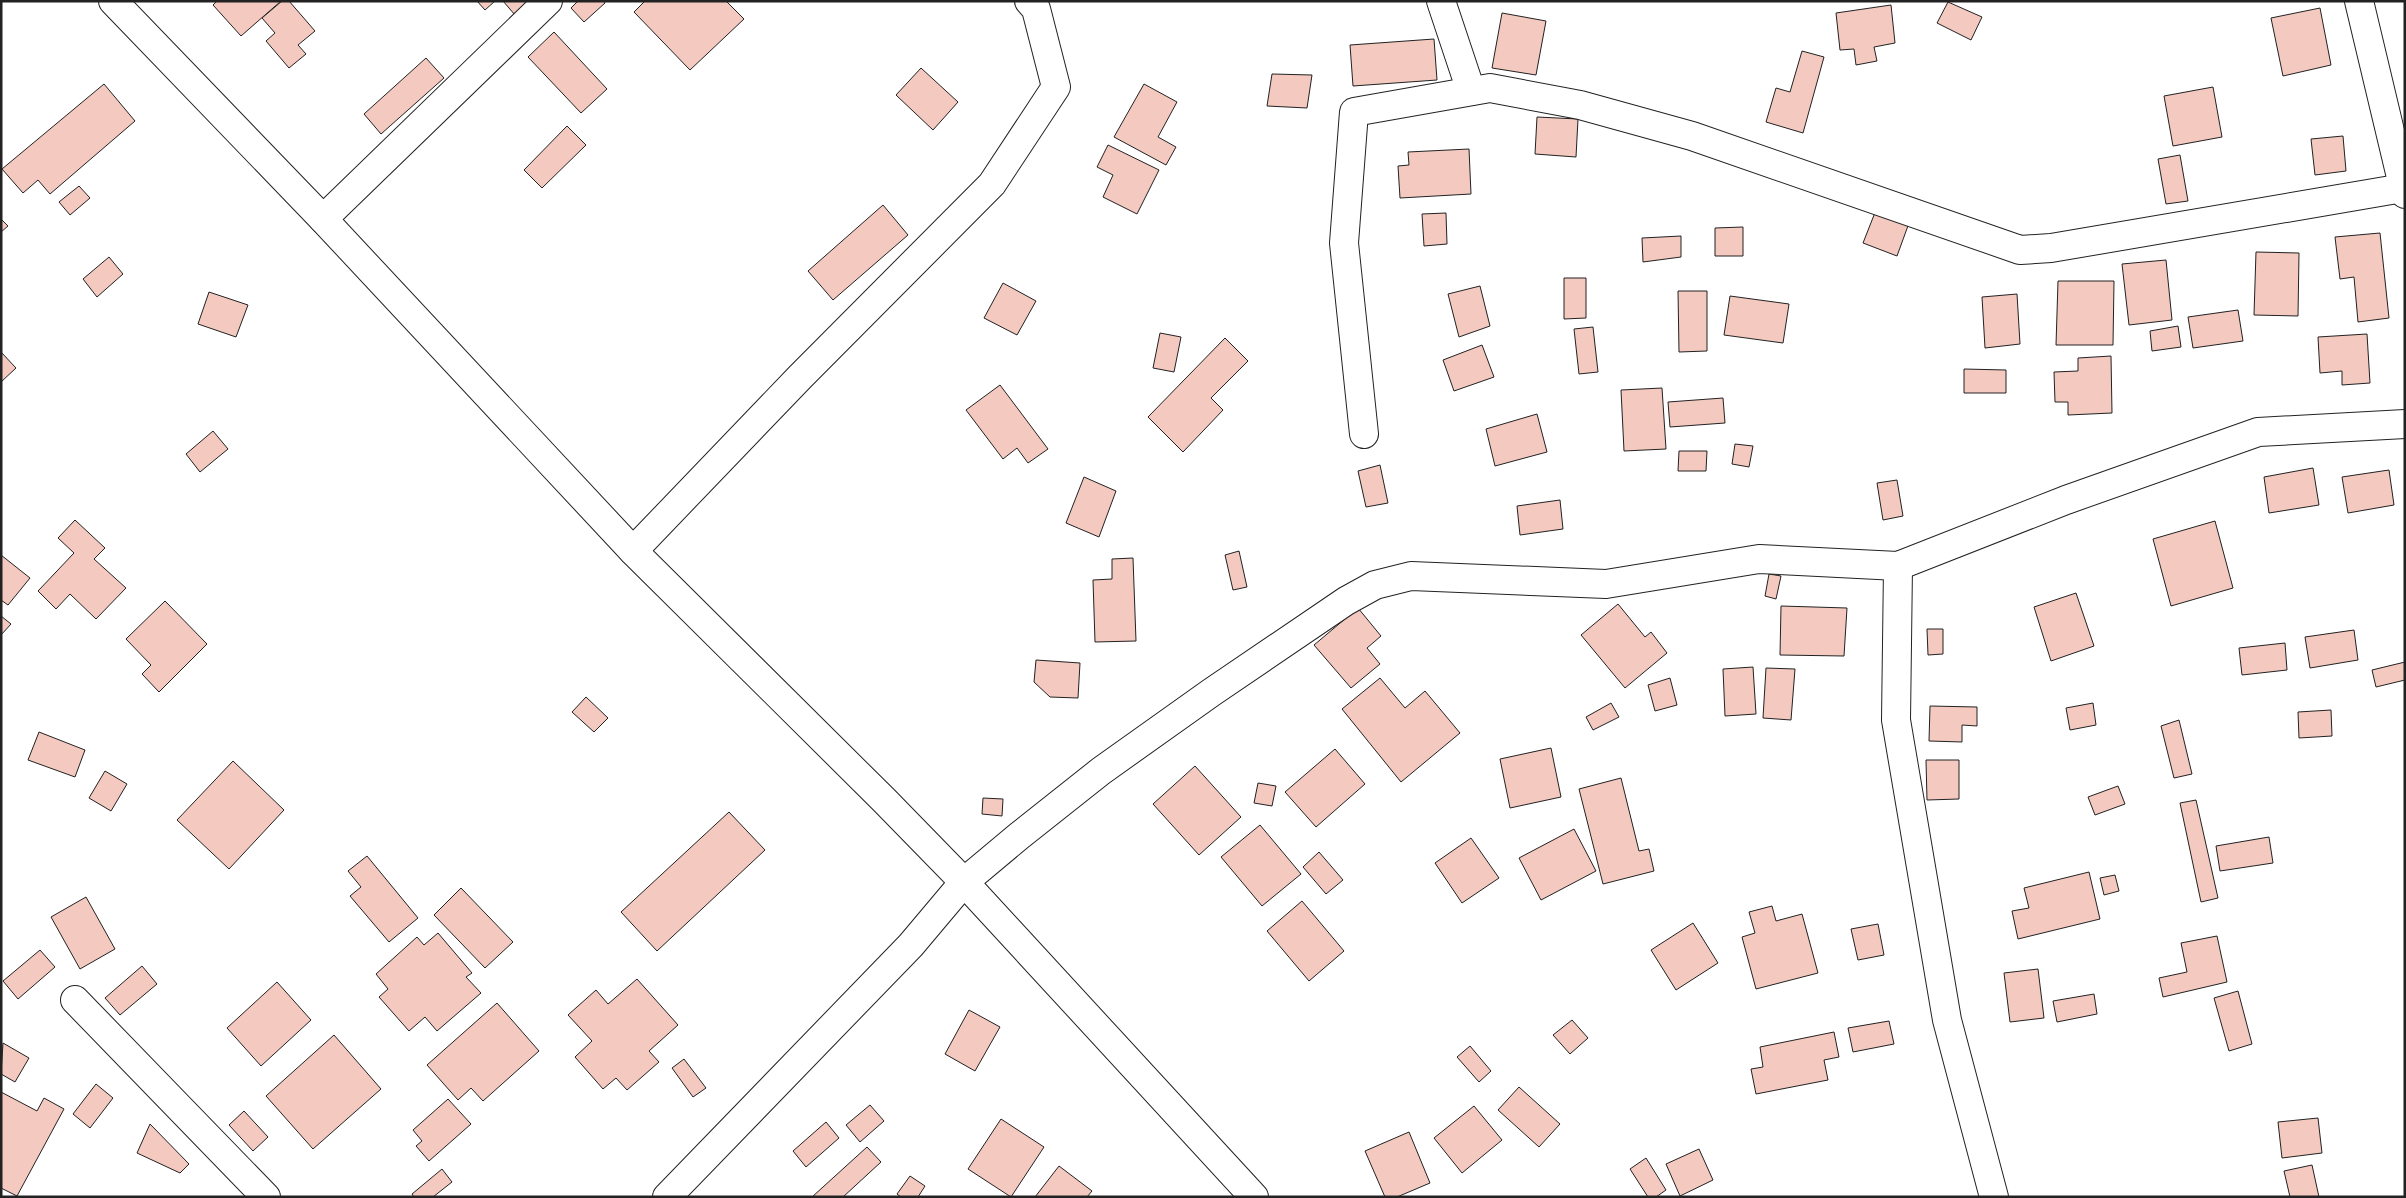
<svg xmlns="http://www.w3.org/2000/svg" width="2406" height="1198" font-family="'Exo 2',sans-serif">
	<style>
		.building { fill: #f3c9c0; stroke: #222 }
		.lines { fill: none; stroke-linecap: round; stroke-linejoin: round }
		.minor-casing { stroke: #222; stroke-width: 30 }
		.tertiary-casing { stroke: #222; stroke-width: 30 }
		.minor { stroke: #fff; stroke-width: 28 }
		.tertiary { stroke: #fff; stroke-width: 28 }
	</style>
	<rect width="100%" height="100%" fill="#fff"/>
	<g class="building">
		<polygon points="217,1 281,1 241,36 213,5"/>
		<polygon points="282,1 289,1 315,31 298,45 306,54 289,68 266,41 275,33 262,18"/>
		<polygon points="477,1 495,1 485,10"/>
		<polygon points="503,1 531,1 515,15"/>
		<polygon points="578,1 604,1 605,3 584,22 571,8"/>
		<polygon points="645,1 726,1 744,19 690,70 634,12"/>
		<polygon points="1948,2 1982,17 1971,40 1937,23"/>
		<polygon points="1891,5 1895,43 1874,47 1877,61 1856,65 1854,49 1840,50 1836,13"/>
		<polygon points="2320,8 2331,65 2283,76 2271,18"/>
		<polygon points="1502,13 1546,21 1536,75 1492,68"/>
		<polygon points="554,32 607,89 581,113 528,57"/>
		<polygon points="1434,39 1437,80 1353,86 1350,45"/>
		<polygon points="1802,51 1824,57 1803,133 1766,122 1776,88 1790,92"/>
		<polygon points="426,58 444,78 381,134 364,114"/>
		<polygon points="921,68 958,102 933,130 896,95"/>
		<polygon points="1272,74 1312,75 1307,108 1267,106"/>
		<polygon points="104,84 135,121 50,194 38,180 23,193 2,169"/>
		<polygon points="1144,84 1177,102 1158,137 1176,147 1166,165 1114,137"/>
		<polygon points="2213,87 2222,137 2173,146 2164,96"/>
		<polygon points="1537,117 1578,119 1576,157 1535,154"/>
		<polygon points="567,126 586,145 542,188 524,170"/>
		<polygon points="2343,136 2346,171 2315,175 2311,139"/>
		<polygon points="1108,145 1159,170 1137,214 1103,197 1113,175 1097,167"/>
		<polygon points="1469,149 1471,194 1400,198 1398,166 1409,165 1408,152"/>
		<polygon points="2180,155 2188,201 2166,204 2158,159"/>
		<polygon points="79,186 90,198 70,215 59,202"/>
		<polygon points="883,205 908,235 833,300 808,271"/>
		<polygon points="1876,210 1909,223 1897,256 1863,243"/>
		<polygon points="1446,213 1447,244 1424,246 1422,214"/>
		<polygon points="1,219 8,226 1,232"/>
		<polygon points="1743,227 1743,256 1715,256 1715,228"/>
		<polygon points="2380,233 2389,318 2358,322 2354,277 2340,279 2335,237"/>
		<polygon points="1681,236 1681,257 1643,262 1642,238"/>
		<polygon points="2256,252 2299,253 2298,316 2254,315"/>
		<polygon points="109,257 123,274 97,297 83,279"/>
		<polygon points="2166,260 2172,320 2129,325 2122,264"/>
		<polygon points="1564,278 1586,278 1586,318 1564,319"/>
		<polygon points="2058,281 2114,281 2113,345 2056,345"/>
		<polygon points="1003,283 1036,301 1017,335 984,318"/>
		<polygon points="1480,286 1490,326 1459,337 1448,294"/>
		<polygon points="1678,291 1707,291 1707,351 1679,352"/>
		<polygon points="209,292 248,305 236,337 198,324"/>
		<polygon points="2017,294 2020,344 1985,348 1982,297"/>
		<polygon points="1730,296 1789,304 1783,343 1724,335"/>
		<polygon points="2238,310 2243,341 2193,348 2188,317"/>
		<polygon points="2178,326 2181,347 2152,351 2150,331"/>
		<polygon points="1593,327 1598,372 1579,374 1574,329"/>
		<polygon points="1160,333 1181,337 1174,372 1153,368"/>
		<polygon points="2367,334 2370,383 2342,385 2342,371 2320,373 2318,337"/>
		<polygon points="1225,338 1248,361 1211,398 1223,410 1183,452 1148,417"/>
		<polygon points="1482,345 1494,377 1454,391 1443,360"/>
		<polygon points="1,352 16,368 1,382"/>
		<polygon points="2111,356 2112,413 2068,415 2068,402 2055,402 2054,372 2078,371 2078,358"/>
		<polygon points="1964,369 2006,370 2006,393 1964,393"/>
		<polygon points="1000,385 1048,449 1028,463 1017,448 1003,459 966,410"/>
		<polygon points="1662,388 1666,449 1624,451 1621,390"/>
		<polygon points="1723,398 1725,423 1670,427 1668,402"/>
		<polygon points="1537,414 1547,452 1495,466 1486,429"/>
		<polygon points="213,431 228,449 200,472 186,454"/>
		<polygon points="1735,444 1753,446 1749,467 1732,464"/>
		<polygon points="1679,451 1707,451 1706,471 1678,471"/>
		<polygon points="1380,465 1388,503 1366,507 1358,471"/>
		<polygon points="2313,468 2319,505 2269,513 2264,477"/>
		<polygon points="2389,470 2394,505 2348,513 2342,477"/>
		<polygon points="1084,477 1116,491 1099,537 1066,523"/>
		<polygon points="1897,480 1903,516 1883,520 1877,483"/>
		<polygon points="1560,500 1563,529 1520,535 1517,506"/>
		<polygon points="75,520 105,548 94,559 126,588 96,619 70,594 56,609 38,591 74,553 58,538"/>
		<polygon points="2215,521 2233,588 2171,606 2153,539"/>
		<polygon points="1239,551 1247,587 1233,590 1225,555"/>
		<polygon points="1,555 30,578 8,605 1,600"/>
		<polygon points="1133,558 1136,641 1095,642 1093,580 1112,579 1112,559"/>
		<polygon points="1769,574 1781,576 1776,599 1765,596"/>
		<polygon points="2076,593 2094,646 2051,661 2034,607"/>
		<polygon points="165,601 207,644 159,692 142,674 151,665 126,639"/>
		<polygon points="1618,604 1645,637 1651,632 1667,653 1625,688 1581,635"/>
		<polygon points="1781,606 1847,608 1844,656 1780,655"/>
		<polygon points="1358,608 1381,636 1367,648 1380,664 1351,688 1314,645"/>
		<polygon points="1,616 11,624 1,635"/>
		<polygon points="1927,629 1943,629 1943,654 1928,655"/>
		<polygon points="2354,630 2358,660 2310,668 2305,637"/>
		<polygon points="2285,643 2287,670 2242,675 2239,648"/>
		<polygon points="1036,660 1080,663 1078,698 1050,697 1034,682"/>
		<polygon points="2405,662 2405,680 2376,687 2372,670"/>
		<polygon points="1753,667 1756,714 1725,716 1723,669"/>
		<polygon points="1766,668 1795,669 1791,720 1763,718"/>
		<polygon points="1380,678 1405,708 1425,691 1460,733 1401,782 1342,709"/>
		<polygon points="1670,678 1677,705 1655,711 1648,685"/>
		<polygon points="586,697 608,718 594,732 572,712"/>
		<polygon points="1611,703 1619,717 1593,730 1586,717"/>
		<polygon points="2093,703 2096,725 2070,730 2066,708"/>
		<polygon points="1930,706 1977,707 1977,726 1962,725 1962,742 1929,741"/>
		<polygon points="2331,710 2332,736 2299,738 2298,712"/>
		<polygon points="2179,720 2192,774 2174,778 2161,726"/>
		<polygon points="39,732 85,750 75,777 28,760"/>
		<polygon points="1551,748 1561,797 1510,808 1500,759"/>
		<polygon points="1335,749 1365,784 1316,827 1285,792"/>
		<polygon points="1926,760 1959,760 1959,799 1927,800"/>
		<polygon points="233,761 284,810 229,869 177,820"/>
		<polygon points="1195,766 1241,817 1199,855 1153,804"/>
		<polygon points="105,771 127,784 111,811 89,798"/>
		<polygon points="1621,778 1639,851 1649,849 1654,871 1603,884 1579,789"/>
		<polygon points="1258,783 1276,786 1272,806 1254,803"/>
		<polygon points="2118,786 2125,804 2095,815 2088,797"/>
		<polygon points="983,798 1003,799 1002,816 982,814"/>
		<polygon points="2196,800 2218,898 2201,902 2180,803"/>
		<polygon points="729,812 765,850 657,951 621,912"/>
		<polygon points="1260,825 1301,874 1262,906 1221,857"/>
		<polygon points="1574,829 1596,871 1541,900 1519,858"/>
		<polygon points="2269,837 2273,863 2220,871 2216,846"/>
		<polygon points="1471,838 1499,878 1462,903 1435,863"/>
		<polygon points="1319,852 1343,880 1326,894 1303,867"/>
		<polygon points="367,856 418,918 389,942 350,896 361,887 348,871"/>
		<polygon points="2089,872 2100,919 2018,939 2012,911 2029,908 2024,888"/>
		<polygon points="2115,875 2119,891 2104,895 2100,878"/>
		<polygon points="461,888 513,942 485,968 434,915"/>
		<polygon points="86,897 115,949 80,969 51,917"/>
		<polygon points="1302,901 1344,951 1309,981 1267,931"/>
		<polygon points="1772,906 1776,921 1802,914 1818,973 1756,989 1742,937 1755,933 1749,912"/>
		<polygon points="1693,923 1718,963 1676,990 1651,950"/>
		<polygon points="1878,924 1884,955 1858,960 1851,929"/>
		<polygon points="438,933 472,973 466,977 481,993 437,1031 425,1017 409,1031 379,997 388,989 376,974 417,937 424,945"/>
		<polygon points="2217,936 2227,982 2163,997 2159,978 2187,972 2181,943"/>
		<polygon points="40,950 55,967 18,999 3,981"/>
		<polygon points="142,966 157,984 120,1015 105,998"/>
		<polygon points="2038,969 2044,1018 2010,1022 2004,973"/>
		<polygon points="637,979 678,1025 649,1051 659,1062 627,1090 616,1078 603,1089 575,1057 592,1041 568,1015 596,990 608,1004"/>
		<polygon points="277,982 311,1020 261,1066 227,1028"/>
		<polygon points="2238,991 2252,1044 2229,1051 2214,998"/>
		<polygon points="2094,994 2097,1014 2057,1022 2053,1001"/>
		<polygon points="497,1003 539,1051 483,1101 471,1088 458,1100 427,1065"/>
		<polygon points="969,1010 1000,1027 975,1071 945,1054"/>
		<polygon points="1572,1020 1588,1038 1570,1054 1553,1035"/>
		<polygon points="1889,1021 1894,1044 1853,1052 1848,1028"/>
		<polygon points="1834,1032 1839,1057 1824,1060 1828,1080 1756,1094 1751,1069 1763,1067 1760,1047"/>
		<polygon points="334,1035 381,1089 313,1149 266,1096"/>
		<polygon points="3,1043 29,1058 15,1082 1,1074"/>
		<polygon points="1470,1046 1491,1071 1479,1082 1457,1057"/>
		<polygon points="684,1059 706,1088 693,1097 672,1068"/>
		<polygon points="96,1084 113,1098 90,1128 73,1114"/>
		<polygon points="1519,1087 1560,1124 1539,1147 1498,1110"/>
		<polygon points="1,1092 37,1111 44,1098 64,1109 17,1196 1,1188"/>
		<polygon points="448,1099 471,1124 429,1161 416,1146 422,1141 413,1130"/>
		<polygon points="870,1105 884,1121 860,1142 846,1125"/>
		<polygon points="1474,1106 1502,1140 1462,1173 1434,1138"/>
		<polygon points="244,1111 268,1137 253,1151 229,1125"/>
		<polygon points="2318,1118 2322,1153 2282,1158 2278,1122"/>
		<polygon points="1001,1119 1044,1147 1011,1197 968,1169"/>
		<polygon points="826,1122 839,1138 806,1167 793,1151"/>
		<polygon points="150,1124 189,1164 180,1173 137,1153"/>
		<polygon points="1409,1132 1430,1183 1397,1197 1385,1197 1365,1151"/>
		<polygon points="867,1147 881,1162 843,1197 812,1197"/>
		<polygon points="1699,1149 1713,1180 1680,1196 1666,1164"/>
		<polygon points="1646,1158 1666,1190 1656,1197 1648,1197 1630,1169"/>
		<polygon points="2312,1165 2319,1197 2290,1197 2284,1171"/>
		<polygon points="1059,1166 1092,1191 1087,1197 1035,1197"/>
		<polygon points="442,1169 452,1182 433,1197 414,1197 412,1194"/>
		<polygon points="910,1176 925,1186 918,1197 901,1197 897,1194"/>
	</g>
	<g class="lines">
		<g class="minor-casing">
			<g id="minor">
				<polyline points="1441,1 1471,91"/>
				<polyline points="2359,1 2405,194"/>
				<polyline points="323,219 548,1"/>
				<polyline points="1364,434 1344,243 1354,112 1490,88 1580,105 1692,136 2020,250 2051,248 2403,188"/>
				<polyline points="633,551 800,377 992,184 1056,87 1036,9 1029,1"/>
				<polyline points="1898,566 1896,720 1947,1020 1994,1197"/>
				<polyline points="75,1000 266,1197"/>
				<polyline points="667,1197 911,945 964,882 1019,836 1101,771 1212,692 1346,601 1375,585 1411,576 1606,584 1759,559 1898,566 2066,500 2258,432 2405,424"/>
			</g>
		</g>
		<g class="tertiary-casing">
			<polyline id="tertiary" points="113,1 323,219 633,551 884,800 964,882 1254,1197"/>
		</g>
		<use href="#minor" class="minor"/>
		<use href="#tertiary" class="tertiary"/>
	</g>
	<rect width="2406" height="1198" fill="none" stroke="#222222" stroke-width="5"/>
</svg>
